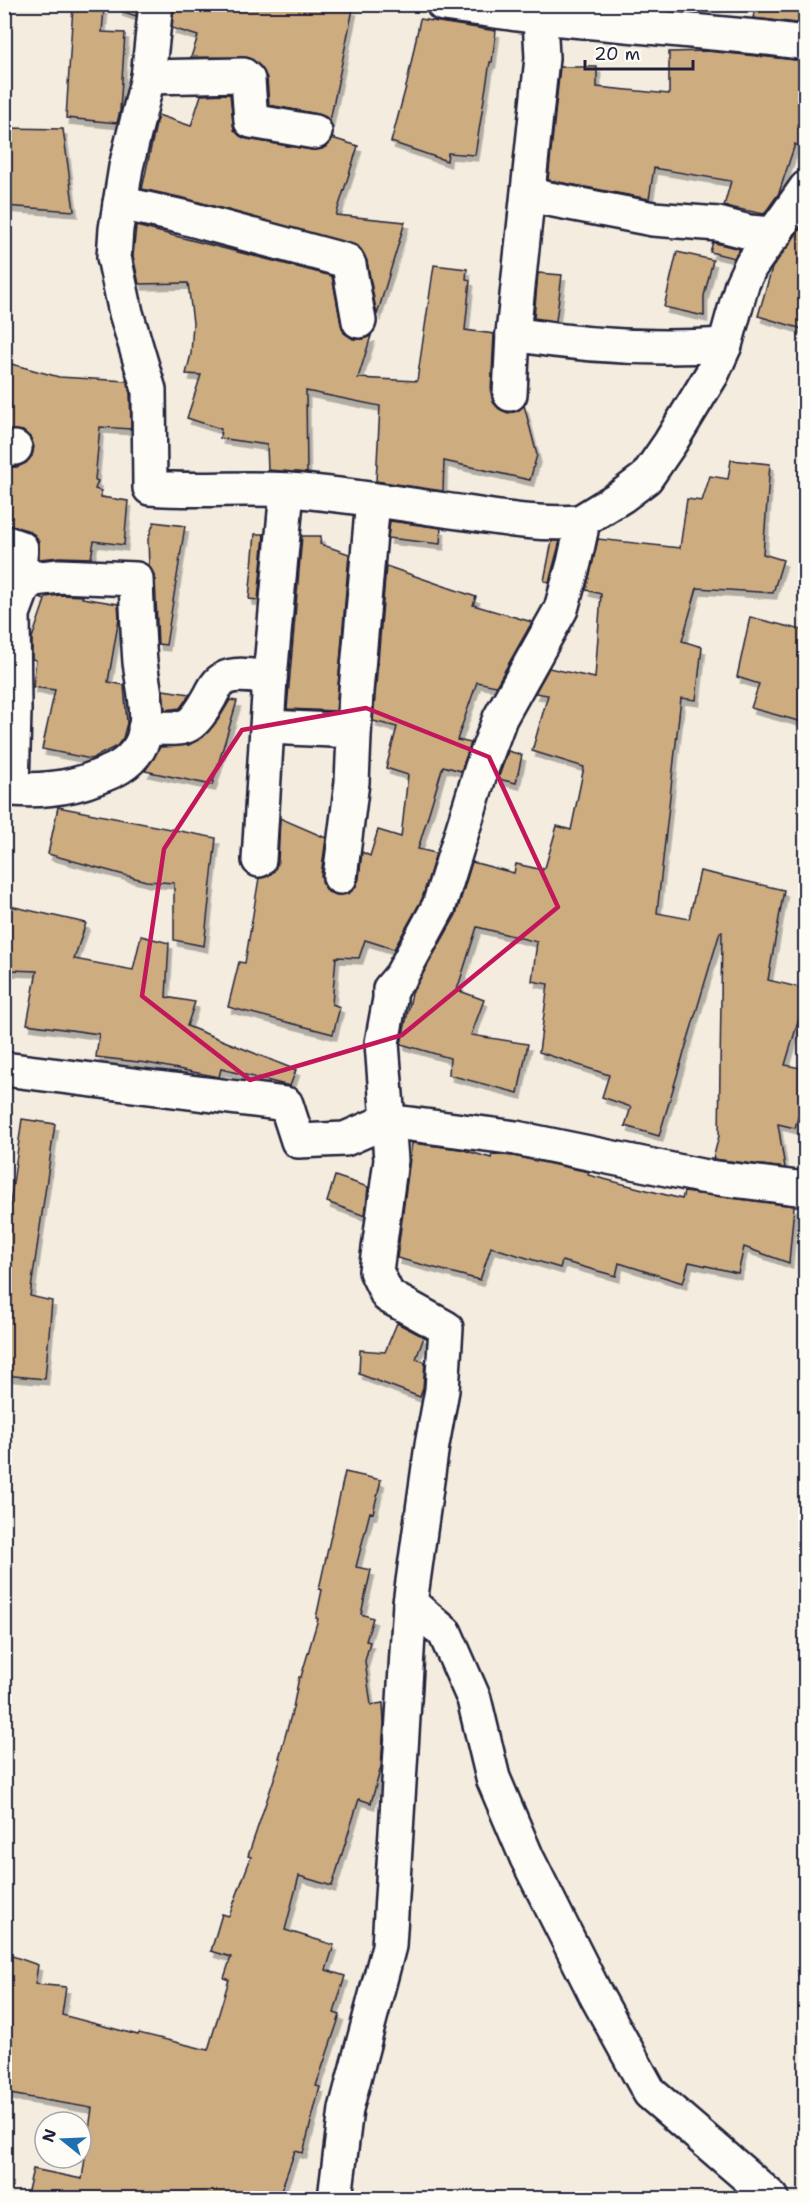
<svg xmlns="http://www.w3.org/2000/svg" width="810" height="2203" font-family="'Shantell Sans',sans-serif">
	<style>
		.building { fill: #cdac80; stroke: #22223b; stroke-width: 1.5; filter: url(#shadow) }
		.lines { fill: none; stroke-linecap: round; stroke-linejoin: round }
		.minor-casing { stroke: #22223b; stroke-width: 38 }
		.minor { stroke: #fdfcf7; stroke-width: 33 }
		.marked { fill: none; stroke: #c2185b; stroke-width: 4.5; stroke-linejoin: round }
	</style>
	<defs>
		<filter id="shadow"><feDropShadow dx="3.5" dy="6" stdDeviation="0" flood-color="#0004"/></filter>
	</defs>
	<rect width="100%" height="100%" fill="#f3ecdf"/>
	<filter id="ink" filterUnits="userSpaceOnUse"><feTurbulence type="fractalNoise" baseFrequency=".0167" numOctaves="2"/><feDisplacementMap in="SourceGraphic" scale="12" xChannelSelector="R" yChannelSelector="G"/><feConvolveMatrix kernelMatrix="1 2 1 2 8 2 1 2 1" color-interpolation-filters="sRGB"/></filter>
	<g filter="url(#ink)">
		<g class="building">
			<polygon points="120,4 137,4 136,16 119,10"/>
			<polygon points="174,4 327,4 353,9 330,121 326,117 318,114 269,105 267,78 261,67 250,58 191,57 198,36 172,28"/>
			<polygon points="756,4 806,4 806,24 753,18"/>
			<polygon points="73,6 104,9 102,32 125,33 120,111 117,123 66,118"/>
			<polygon points="420,19 496,31 492,62 490,62 475,155 448,153 447,161 391,142 407,83"/>
			<polygon points="707,51 806,61 806,152 795,144 779,193 764,214 724,206 731,181 654,168 649,199 548,180 560,67 597,67 597,87 669,94 669,52"/>
			<polygon points="230,94 234,130 240,136 247,139 312,150 322,149 329,144 332,138 358,146 336,215 405,222 377,315 367,261 358,246 188,199 142,189 158,115 191,126 201,95"/>
			<polygon points="6,128 63,129 74,211 4,206"/>
			<polygon points="806,221 806,330 758,316 772,268"/>
			<polygon points="136,226 332,276 341,324 344,333 353,339 363,339 371,336 358,378 417,381 434,265 467,269 466,279 470,280 465,330 494,334 491,393 493,402 499,409 508,413 518,411 524,405 537,455 530,480 444,461 443,491 376,481 380,406 306,391 307,473 268,470 267,445 220,438 221,429 187,418 201,375 186,374 191,354 193,323 188,283 139,284 133,256"/>
			<polygon points="713,242 715,243 740,249 734,258 710,252"/>
			<polygon points="677,252 713,260 704,296 704,316 664,307"/>
			<polygon points="538,273 562,275 556,321 534,318"/>
			<polygon points="4,362 59,377 127,381 130,393 131,429 100,427 95,480 98,481 95,489 101,491 101,497 128,501 124,545 94,541 91,558 60,557 39,559 39,542 35,535 27,530 4,524 4,468 17,467 26,463 32,456 34,447 31,438 23,431 4,430"/>
			<polygon points="731,460 770,464 763,554 783,560 773,593 697,588 682,641 702,647 696,700 681,698 657,913 689,919 700,871 784,890 768,980 806,989 806,995 785,1065 806,1069 806,1088 795,1128 778,1124 785,1168 713,1159 719,1136 722,932 720,932 659,1136 625,1126 631,1107 602,1097 609,1075 539,1052 548,984 532,981 537,942 477,927 457,990 484,1000 471,1035 528,1044 518,1093 449,1075 450,1058 401,1044 412,993 456,915 472,862 514,873 516,864 543,870 543,868 545,868 557,826 571,830 584,767 532,751 548,695 535,693 549,668 595,678 601,594 586,590 598,539 680,548 687,499 702,501 710,476 728,479"/>
			<polygon points="390,521 441,528 440,544 388,538"/>
			<polygon points="154,522 185,526 166,645 158,644 155,578 149,567 148,539"/>
			<polygon points="255,534 264,534 258,600 249,599"/>
			<polygon points="302,536 321,536 320,544 349,554 336,711 287,709"/>
			<polygon points="552,541 560,541 549,582 544,581"/>
			<polygon points="386,566 476,597 473,605 532,622 496,686 477,682 457,740 471,743 461,771 443,766 418,849 436,853 422,899 394,949 365,940 359,958 336,957 332,1004 340,1007 333,1034 228,1007 239,962 245,963 259,878 268,876 274,871 278,862 280,818 326,838 321,875 323,884 328,892 337,895 348,894 355,888 359,879 362,852 370,856 378,830 401,837 408,775 386,768 397,727 373,721"/>
			<polygon points="60,595 83,596 82,598 118,604 119,618 108,682 124,685 127,723 123,738 117,746 91,759 42,749 55,690 33,687 36,660 32,659 32,638 45,600 39,598"/>
			<polygon points="750,617 806,631 806,723 751,708 759,684 737,677"/>
			<polygon points="163,690 190,694 180,708 165,710"/>
			<polygon points="230,700 237,701 212,785 145,771 160,747 189,745 204,736 218,720"/>
			<polygon points="508,751 522,755 516,783 498,779"/>
			<polygon points="58,807 216,838 204,946 174,940 174,883 146,881 48,854"/>
			<polygon points="10,906 86,923 74,959 133,970 141,936 169,943 166,997 195,1002 187,1026 296,1070 290,1086 221,1069 219,1077 147,1063 96,1057 99,1034 27,1024 37,971 9,970"/>
			<polygon points="22,1119 55,1124 30,1296 52,1301 45,1379 4,1375 4,1247"/>
			<polygon points="412,1143 460,1149 491,1158 492,1154 513,1156 589,1172 588,1175 682,1199 684,1192 794,1206 789,1263 744,1247 738,1273 689,1262 683,1283 619,1263 616,1276 562,1261 560,1268 491,1247 480,1280 397,1258"/>
			<polygon points="335,1176 368,1187 365,1216 327,1202"/>
			<polygon points="397,1323 424,1337 416,1359 425,1362 423,1388 420,1397 359,1374 360,1350 385,1352"/>
			<polygon points="345,1472 381,1480 373,1513 370,1512 356,1567 371,1570 361,1614 373,1618 366,1641 370,1642 365,1661 371,1705 383,1703 384,1723 381,1767 371,1803 359,1799 332,1886 299,1876 285,1930 334,1945 326,1970 345,1976 334,2013 340,2015 316,2086 320,2087 303,2153 295,2151 278,2199 26,2199 33,2169 82,2179 92,2108 4,2093 4,1953 38,1965 35,1984 66,1987 62,2015 138,2035 139,2033 208,2050 229,1980 224,1978 231,1957 211,1951 222,1914 229,1916 251,1857 248,1856 281,1758 279,1758 293,1708 299,1677 301,1677 318,1619 316,1618 322,1590 319,1589"/>
		</g>
		<g class="lines">
			<g class="minor-casing">
				<g id="minor">
					<path d="M156,4L148,77L126,167L116,229L114,257L126,313L149,390L150,488C196,492 242,487 288,490C347,494 407,505 466,513C504,519 541,525 580,522"/>
					<polyline points="443,4 540,17 767,38 806,43"/>
					<polyline points="148,77 243,75 248,80 251,121 315,132"/>
					<polyline points="528,195 653,219 718,224 749,232 775,234"/>
					<polyline points="120,203 183,217 347,261 349,265 359,321"/>
					<path d="M513,334C584,346 654,350 725,345"/>
					<polyline points="510,394 513,334 542,58 540,17 542,4"/>
					<polyline points="4,449 15,448"/>
					<polyline points="4,542 21,548 19,566 33,579"/>
					<polyline points="268,727 354,731"/>
					<path d="M145,728C186,728 189,734 210,697C213,691 217,682 224,679C235,672 257,677 270,678"/>
					<path d="M4,788C33,792 68,789 95,778C114,771 127,766 139,748C154,724 143,688 140,662C138,635 137,607 136,579L59,576L33,579L23,587L13,614L14,710L12,789"/>
					<polyline points="259,860 270,678 287,490"/>
					<polyline points="340,877 352,782 356,691 373,500"/>
					<polyline points="4,1069 286,1104 298,1141 345,1139 387,1121 516,1138 701,1176 806,1189"/>
					<polyline points="410,1603 445,1633 474,1699 493,1778 527,1858 597,1997 650,2093 772,2198"/>
					<polyline points="335,2198 346,2109 389,1946 410,1603 432,1445 442,1390 446,1328 388,1296 376,1271 391,1160 382,1043 390,999 390,989 401,976 439,906 482,767 500,718 561,609 574,563 581,531 580,522 622,496 646,478 670,443 712,374 725,345 742,284 750,267 806,188"/>
				</g>
			</g>
			<use href="#minor" class="minor"/>
		</g>
	</g>
	<path class="marked" d="M366,708L489,757L558,907L402,1035L250,1080L142,996L164,849L242,730Z"/>
	<rect width="810" height="2203" fill="none" stroke="#fdfcf7" stroke-width="24"/>
	<rect x="12" y="12" width="786" height="2179" fill="none" stroke="#22223b" stroke-width="2" filter="url(#ink)"/>
	<g transform="translate(63 2140) rotate(288)"><circle r="28" fill="#fdfcf7" stroke="#a5a5ac" stroke-width="1.5"/>
	<path d="M0-4.5L10 22L0 15L-10 22Z" fill="#1f6fb2"/>
	<text y="-9" font-size="16" font-weight="bold" text-anchor="middle" fill="#22223b">N</text>
	</g>
	<path d="M585 60v9h108v-9" fill="none" stroke="#22223b" stroke-width="3"/>
	<text x="594" y="60" font-size="18" fill="#22223b" stroke="#fdfcf7" stroke-width="4.5" paint-order="stroke">20 m</text>
</svg>
